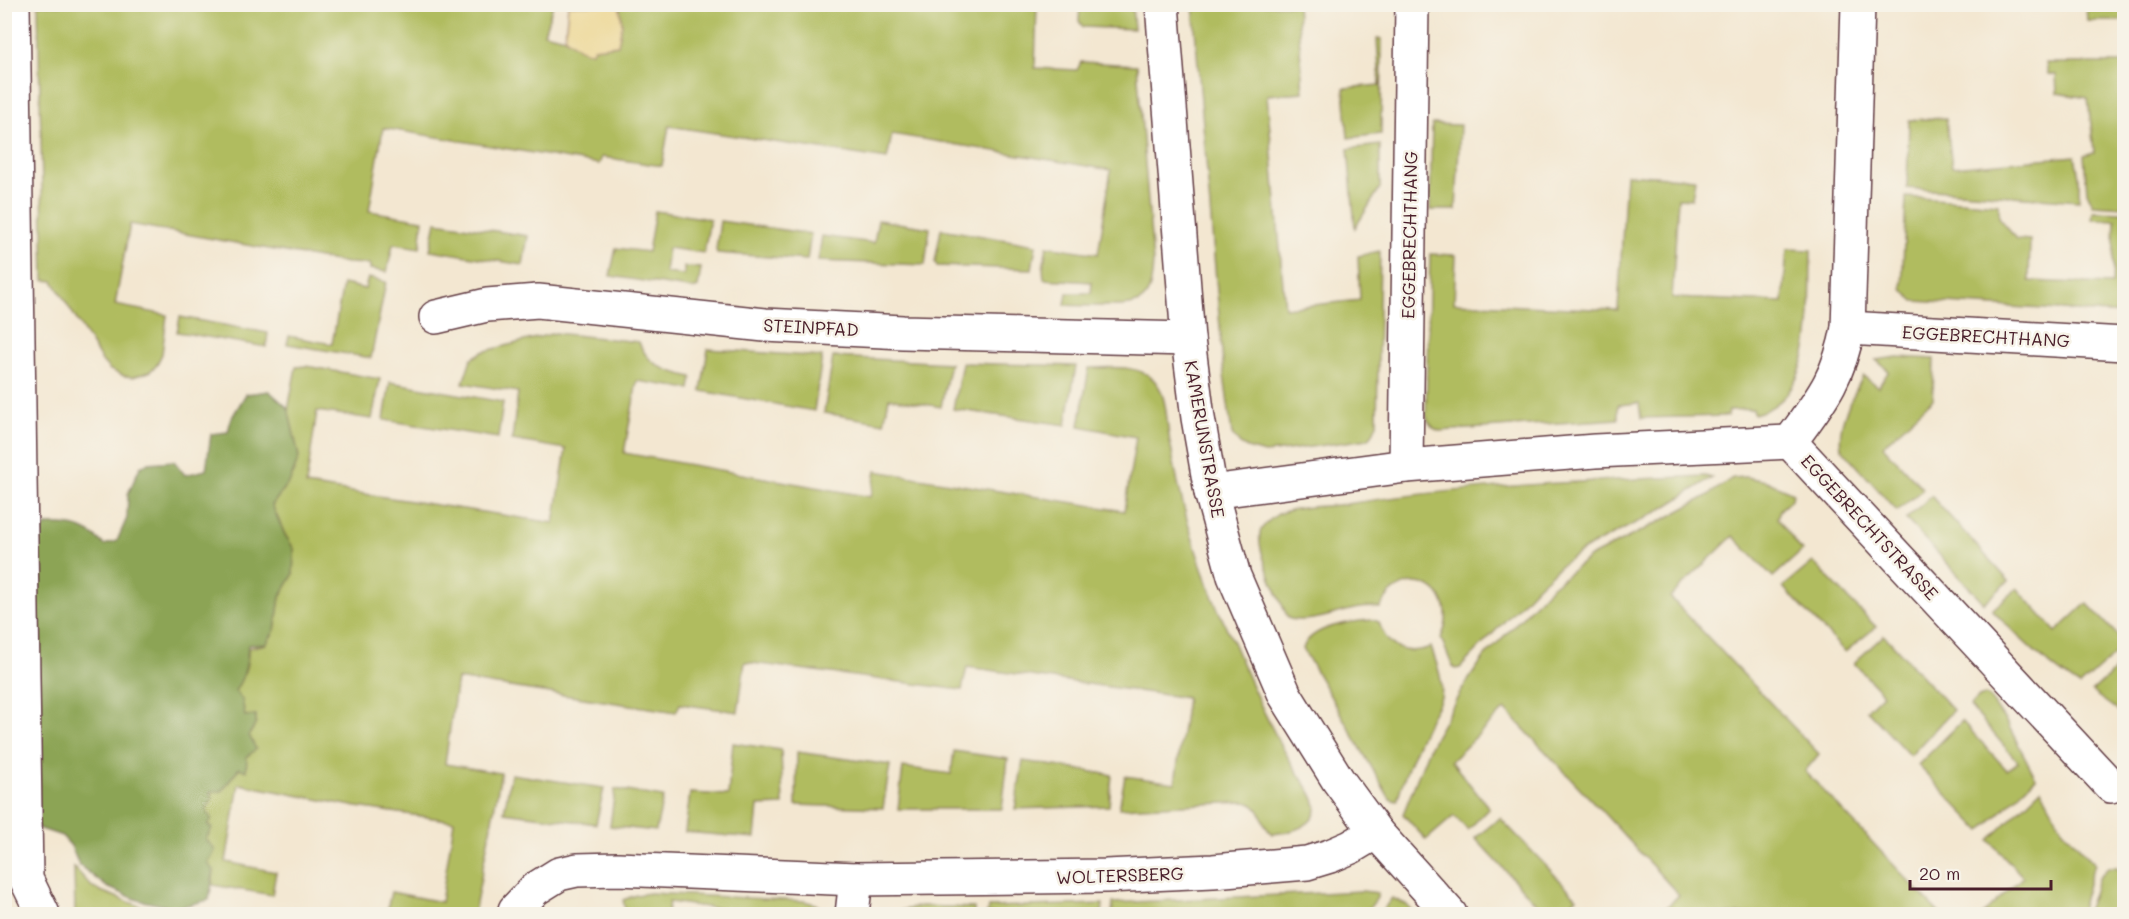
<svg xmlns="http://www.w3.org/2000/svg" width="2129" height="919" font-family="Mali,sans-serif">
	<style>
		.green { fill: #b0bc5e; stroke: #7d6e44; stroke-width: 1.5 }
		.forest { fill: #8ca455; stroke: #6b6240; stroke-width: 1.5 }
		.sand { fill: #eeda9e; stroke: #9c7c64; stroke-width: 1.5 }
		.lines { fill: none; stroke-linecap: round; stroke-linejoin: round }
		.minor-casing { stroke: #633d44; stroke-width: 36 }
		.minor { stroke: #fff; stroke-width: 33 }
		.labels { text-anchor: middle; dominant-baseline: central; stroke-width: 5; stroke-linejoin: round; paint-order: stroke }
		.street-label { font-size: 18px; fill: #4a1f2b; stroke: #f7f3e8 }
	</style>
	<rect width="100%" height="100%" fill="#f7f3e8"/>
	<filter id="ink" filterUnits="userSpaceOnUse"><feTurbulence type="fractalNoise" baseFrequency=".0167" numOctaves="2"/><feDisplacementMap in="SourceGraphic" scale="12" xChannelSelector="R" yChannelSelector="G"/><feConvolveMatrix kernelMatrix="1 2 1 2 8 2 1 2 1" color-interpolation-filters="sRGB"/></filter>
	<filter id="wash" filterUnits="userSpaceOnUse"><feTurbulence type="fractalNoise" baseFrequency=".008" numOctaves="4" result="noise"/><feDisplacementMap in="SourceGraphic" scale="24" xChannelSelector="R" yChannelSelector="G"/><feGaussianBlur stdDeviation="1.35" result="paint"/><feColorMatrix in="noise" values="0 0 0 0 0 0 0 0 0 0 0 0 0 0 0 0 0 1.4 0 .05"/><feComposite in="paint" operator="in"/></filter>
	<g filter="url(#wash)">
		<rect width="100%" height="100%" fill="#f3e7d1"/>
		<g class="green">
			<path d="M38,5H553L544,33L565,38L572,43L593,48L618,45C620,27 624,20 615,5H1037L1035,68L1077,70L1081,62L1137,65L1153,262C1151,299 1146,307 1108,306C1094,306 1080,306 1065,305L1067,293H1091L1092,282L1044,279L1043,268L1047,246L1098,254L1111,170L892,134L887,159L669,126L662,166L602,157L599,164L383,128L369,211L423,220L420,248L393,244L387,272L370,269V264L347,263L130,224L115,305L167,315L162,354L156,366L149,372L133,377L124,376L110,370L102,361L53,281L44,280Z"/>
			<polygon points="1080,5 1132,5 1134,29 1083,27 1079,21"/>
			<polygon points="1193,5 1297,5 1303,92 1267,95 1285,308 1360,300 1358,256 1380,251 1377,424 1372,435 1368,439 1274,452 1264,453 1247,448 1240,444 1232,434 1224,375"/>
			<polygon points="2086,5 2124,5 2124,21 2087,21"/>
			<polygon points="1377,39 1382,39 1381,134 1348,138 1344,88 1380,85"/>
			<polygon points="2046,63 2124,63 2124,207 2093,205 2087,192 2084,155 2094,152 2088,98 2057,93 2056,75 2048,74"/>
			<polygon points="1946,118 1952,167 2075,156 2079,177 2079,201 1907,188 1909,120"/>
			<polygon points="1432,124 1460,125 1456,210 1430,210"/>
			<polygon points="1380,145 1380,188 1355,228 1348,149"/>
			<path d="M1626,174L1695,179L1692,199L1678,198L1672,298L1783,302L1787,249L1811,250C1809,302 1820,399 1754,414L1753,409L1729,410L1728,416L1641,418L1639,403L1618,405V419L1439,431C1432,428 1428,423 1426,415L1430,254L1456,255L1454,303L1618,310Z"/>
			<polygon points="1906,197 1999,204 1999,217 2016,239 2030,240 2029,281 2112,284 2115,220 2092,219 2093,211 2124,212 2124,314 1914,301 1902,289"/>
			<polygon points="655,211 710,219 704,253 668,248 665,273 684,275 684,267 701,268 698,287 694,289 610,276 616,248 648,252"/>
			<polygon points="878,220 930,228 925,265 818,261 822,236 874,243"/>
			<polygon points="720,221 811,234 807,260 717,253 716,250"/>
			<polygon points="436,222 528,236 523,265 430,250"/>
			<polygon points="941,229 1036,245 1032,269 937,266 935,262"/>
			<polygon points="368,278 386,282 371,358 287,344 289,336 332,344 343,284 365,289"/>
			<polygon points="180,317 268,333 266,347 177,332"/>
			<path d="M555,333L639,342C647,366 670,372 692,377L690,389L637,381L624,453L871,497L876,471L1124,511L1136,437L1079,426L1089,368C1108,368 1140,364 1154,380C1167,394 1166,418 1169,436C1178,491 1192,545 1213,598C1221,617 1231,636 1239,656C1257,699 1277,743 1303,781C1309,789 1319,804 1315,814C1309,829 1285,833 1272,834C1260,825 1265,807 1246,802L1119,808L1125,776L1175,783L1187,698L967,667L962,690L745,662L738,712L680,704L676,712L457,679L445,764L501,773L474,914H416L387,910L391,892L441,902L454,821L357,807L239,784L226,862L276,872L272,895L212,885L214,871L207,864L206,839L212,828L208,825L206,810L213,797L210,792L222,791L247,757L249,735L256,723V715L244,716V709L234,692C243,677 249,666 248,648L266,644L275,630L280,597L293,574L294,549L285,535L272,505L290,481L299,457L288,410L296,367L306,366L380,379L372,419L317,411L306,485L554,523L566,449L512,440L518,392L463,383L471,359L482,352Z"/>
			<polygon points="708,349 822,357 814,411 701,391"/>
			<polygon points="833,357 950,363 941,407 889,398 884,423 824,413"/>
			<path d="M1897,357L1934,359L1933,399L1883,446L1923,489L1897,511L1841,448C1837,421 1852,399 1863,376L1878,387L1889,371L1876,360Z"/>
			<polygon points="962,363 1076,366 1066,425 953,409"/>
			<polygon points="390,382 503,402 498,438 384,420"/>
			<path d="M1705,476L1712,478L1657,512L1585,549L1561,565L1539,585L1460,668L1456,669L1452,665L1441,638C1464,589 1405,559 1380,608C1349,603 1320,625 1290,619L1287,616C1280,599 1253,545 1261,530C1265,523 1272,518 1278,514C1295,506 1326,507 1346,504C1465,486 1585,481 1705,476Z"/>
			<polygon points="1746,477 1766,481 1793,493 1792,499 1780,510 1777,518 1802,551 1773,577 1733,536 1670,597 1819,754 1805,771 1940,914 1660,914 1679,895 1598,807 1505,709 1451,761 1489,808 1468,830 1454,816 1426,840 1403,814 1430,746 1463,688 1484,657 1550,588 1590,557 1661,521 1705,497 1733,478"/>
			<polygon points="1931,496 2009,581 1984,603 1906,519"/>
			<polygon points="1813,562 1876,627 1845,652 1783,587"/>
			<path d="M2017,588L2056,632L2087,603L2124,642V646L2080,686C2047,665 2019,638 1992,610Z"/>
			<path d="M1374,620L1379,622C1387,649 1405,656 1431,647C1436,662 1444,681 1441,697C1439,706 1430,717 1426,726C1414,751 1404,775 1397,801L1390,799L1303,649C1309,626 1353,621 1374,620Z"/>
			<polygon points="1884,635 1953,710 1910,756 1867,710 1883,694 1854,663"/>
			<polygon points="2124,662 2124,715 2092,692"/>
			<polygon points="1985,695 1989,697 2008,725 2036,778 1981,831 1918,765 1962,721 2007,770 2018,762 1970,706 1979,697"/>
			<polygon points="733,743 781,750 783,805 758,806 755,838 685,832 690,793 728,795"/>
			<polygon points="954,751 1008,759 1002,809 898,809 903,767 951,774"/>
			<polygon points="797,752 890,765 883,808 796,805"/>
			<polygon points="1023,761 1112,775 1109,806 1015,809"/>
			<polygon points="511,774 604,788 596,824 504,812"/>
			<polygon points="615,789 663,797 656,831 610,826"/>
			<polygon points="2041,789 2063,830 2095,864 2090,876 2080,914 1983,914 2023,877 1989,840"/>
			<polygon points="1500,818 1577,898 1560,914 1546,914 1475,838"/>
			<polygon points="74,867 93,888 142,907 176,908 211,914 75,914"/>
			<polygon points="2108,867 2117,867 2124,875 2124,914 2086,914 2098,879"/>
			<polygon points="1362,891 1378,893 1377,898 1365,914 1112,914 1113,903"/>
			<polygon points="650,893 804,901 815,904 829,914 759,914 669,902 667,914 626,914 623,900 636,895"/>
			<polygon points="1392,898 1406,904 1415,914 1380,914"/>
			<polygon points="1103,904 1102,914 987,914 988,907"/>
			<polygon points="921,906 974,908 974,914 892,914 903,910"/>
		</g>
		<path class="forest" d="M269,391L288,408L299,457L290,481L272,505L285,535L294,549L293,575L280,597L275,630L266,644L248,645C247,666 246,673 235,691L242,699L245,716L256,715V723L249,735L256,749L247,757L246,771L239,768L222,791L210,792L213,797L206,810L212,819L208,825L212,828L206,839L215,850L208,864L214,870L209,900L176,908L138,900L107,887L79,865L71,846L62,836L26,824L34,663L5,637V562L12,548L38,535L47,525C71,524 88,527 104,545L117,541L127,518L128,494L140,467L148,463L174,461L185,475L206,470L211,434L228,432L231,419L246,394Z"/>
		<path class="sand" d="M568,5H615L620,8L622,24L618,45L594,48L592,52C577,51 576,45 565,38Z"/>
	</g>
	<g filter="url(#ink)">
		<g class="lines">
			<g class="minor-casing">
				<g id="minor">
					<polyline points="13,4 26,879 43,914"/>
					<polyline points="1162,4 1188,339 1198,418 1211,492 1234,576 1285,695 1338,780 1376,832 1450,914"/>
					<path d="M1858,4L1848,328C1839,379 1819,402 1790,442L2111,786"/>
					<polyline points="436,317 487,305 538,301 765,325 903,332 1188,339"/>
					<polyline points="1848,328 2124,344"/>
					<polyline points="1406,466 1412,4"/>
					<polyline points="1211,492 1406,466 1595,451 1790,442"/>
					<polyline points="515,910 535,889 559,874 577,870 618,869 856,879 1106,876 1213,871 1307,863 1330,856 1351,847 1376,832"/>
					<polyline points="852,914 856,879"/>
				</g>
			</g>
			<use href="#minor" class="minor"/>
		</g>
	</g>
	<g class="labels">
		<g class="street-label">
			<text transform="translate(1409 235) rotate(-89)">EGGEBRECHTHANG</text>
			<text transform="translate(811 327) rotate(3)">STEINPFAD</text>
			<text transform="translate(1986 336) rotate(3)">EGGEBRECHTHANG</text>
			<text transform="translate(1205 439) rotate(80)">KAMERUNSTRASSE</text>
			<text transform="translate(1870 527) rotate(47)">EGGEBRECHTSTRASSE</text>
			<text transform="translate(1120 875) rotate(-2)">WOLTERSBERG</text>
		</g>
	</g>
	<rect width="2129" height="919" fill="none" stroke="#f7f3e8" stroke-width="24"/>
	<path d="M1910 880v9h141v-9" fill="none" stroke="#4a1f2b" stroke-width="3"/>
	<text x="1919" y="880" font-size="18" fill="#4a1f2b" stroke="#f7f3e8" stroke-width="4.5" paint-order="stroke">20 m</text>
</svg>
